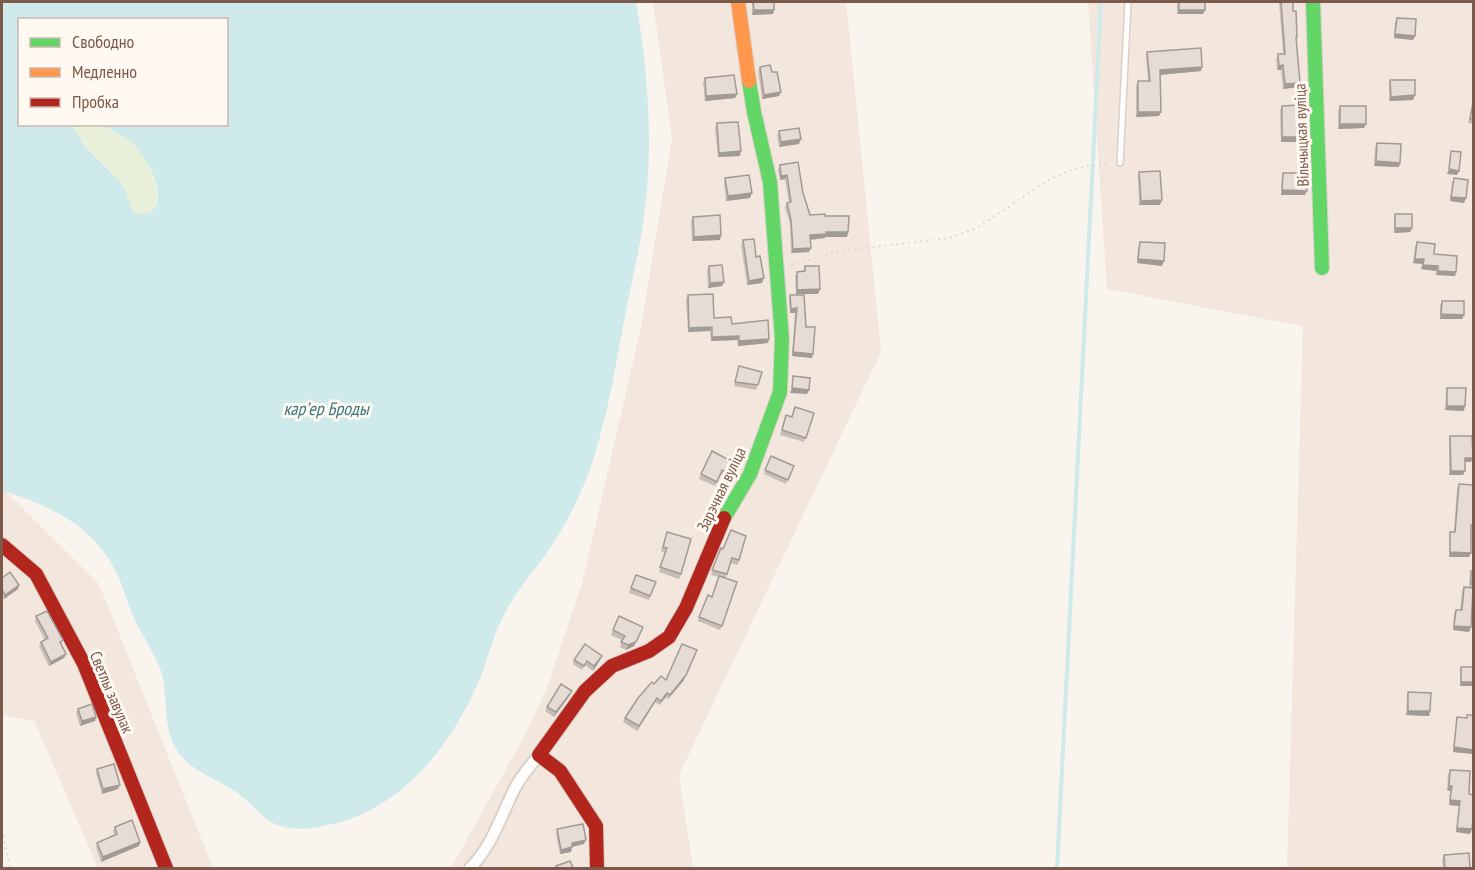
<svg xmlns="http://www.w3.org/2000/svg" width="1475" height="870" font-family="'PT Sans Narrow',sans-serif">
	<style>
		.residential { fill: #f3e6dc }
		.green { fill: #e8f0d9 }
		.water { fill: #cfeaea; fill-rule: evenodd }
		.lines { fill: none; stroke-linecap: round; stroke-linejoin: round }
		.stream { stroke: #cfeaea; stroke-width: 4 }
		.lane-casing { stroke: #d9d1cc; stroke-width: 8 }
		.street-casing { stroke: #d9d1cc; stroke-width: 14 }
		.fast-casing { stroke: #dad0ca; stroke-width: 16 }
		.slow-casing { stroke: #dad0ca; stroke-width: 16 }
		.jam-casing { stroke: #dad0ca; stroke-width: 16 }
		.path { stroke: #dcd2ce; stroke-width: 2; stroke-dasharray: 1.5 4.5; stroke-linecap: butt }
		.lane { stroke: #fefdfc; stroke-width: 5 }
		.street { stroke: #fefdfc; stroke-width: 10 }
		.fast { stroke: #63d668; stroke-width: 14 }
		.slow { stroke: #ff974d; stroke-width: 14 }
		.jam { stroke: #b3261e; stroke-width: 14 }
		.wall { fill: #c7bdb7 }
		.shaded-wall { fill: #a29a95 }
		.building { fill: #e7dcd5; stroke: #a29a95; stroke-width: 1.5 }
		.labels { text-anchor: middle; dominant-baseline: central; stroke-width: 6; stroke-linejoin: round; paint-order: stroke }
		.street-label { font-size: 16px; fill: #7b594b; stroke: #fff9f2 }
		.water-label { font-size: 18px; font-style: italic; fill: #3d7980; stroke: #fff9f2 }
	</style>
	<rect width="100%" height="100%" fill="#faf4ee"/>
	<g class="residential">
		<polygon points="653,2 846,2 881,352 679,775 693,868 451,868 525,735 547,688 582,584 641,327 672,138"/>
		<polygon points="1088,2 1473,2 1473,868 1287,868 1303,326 1107,289"/>
		<polygon points="2,488 99,584 213,868 98,868 34,721 2,715"/>
	</g>
	<path class="green" d="M72,125H105C111,133 123,134 131,142C144,155 170,197 150,211C144,215 139,215 133,212C126,197 123,183 111,171C95,154 82,148 72,125Z"/>
	<path class="water" d="M2,2L66,3L74,2H636C647,63 652,127 647,190C644,231 634,271 626,311C618,352 612,392 601,432C591,474 573,515 548,551C533,573 514,593 503,617C494,634 489,653 483,671C457,737 409,804 337,823C317,828 293,833 273,823C260,816 252,804 240,795C217,777 186,772 173,743C163,720 168,695 161,671C154,651 140,633 132,613C126,600 123,585 116,572C94,526 48,504 2,491ZM20,20H226V124L105,125C112,134 124,134 132,143C145,156 170,196 151,211C145,215 139,215 133,212L124,188L118,179L85,147L72,125L20,124Z"/>
	<g class="lines">
		<polyline class="stream" points="1057,868 1101,2"/>
		<g class="lane-casing">
			<polyline id="lane" points="1120,163 1128,2"/>
		</g>
		<g class="street-casing">
			<path id="street" d="M470,868C492,847 502,813 516,786C522,775 531,765 539,755"/>
		</g>
		<g class="fast-casing">
			<g id="fast">
				<polyline points="1313,2 1322,268"/>
				<polyline points="724,518 750,474 780,392 782,339 770,182 754,112 749,81"/>
			</g>
		</g>
		<g class="slow-casing">
			<polyline id="slow" points="738,2 749,81"/>
		</g>
		<g class="jam-casing">
			<g id="jam">
				<polyline points="2,545 36,574 84,664 166,868"/>
				<polyline points="597,868 596,826 560,771 539,755 585,691 612,666 649,651 669,637 686,608 724,518"/>
			</g>
		</g>
		<g class="path">
			<polyline points="791,265 839,251 949,238 977,228 1050,179 1068,171 1086,166 1111,164"/>
			<polyline points="2,830 10,868"/>
		</g>
		<use href="#lane" class="lane"/>
		<use href="#street" class="street"/>
		<use href="#fast" class="fast"/>
		<use href="#slow" class="slow"/>
		<use href="#jam" class="jam"/>
	</g>
	<g class="wall">
		<polygon points="752,2 774,2 773,14 752,15"/>
		<polygon points="1177,2 1205,2 1205,10 1203,14 1177,14"/>
		<polygon points="1279,2 1293,2 1293,11 1297,37 1296,40 1300,83 1299,87 1283,89 1281,70 1277,70 1276,59 1278,54 1283,54"/>
		<polygon points="1397,18 1413,40 1394,38 1395,22"/>
		<polygon points="1147,52 1202,67 1201,71 1160,75 1159,116 1136,117 1136,86 1138,81 1148,81 1146,57"/>
		<polygon points="760,67 772,72 779,96 762,99 758,71"/>
		<polygon points="705,78 737,94 735,98 705,101 703,83"/>
		<polygon points="1390,80 1415,95 1413,100 1389,101 1389,84"/>
		<polygon points="1473,103 1473,124 1468,123"/>
		<polygon points="1282,106 1302,137 1300,142 1281,142 1280,110"/>
		<polygon points="1340,106 1364,128 1338,129 1338,111"/>
		<polygon points="717,123 740,156 718,157 715,128"/>
		<polygon points="779,131 799,144 779,147 777,135"/>
		<polygon points="1377,143 1399,167 1374,166 1375,147"/>
		<polygon points="780,165 803,193 810,215 825,216 848,232 847,237 825,237 825,238 810,240 809,252 791,253 790,224 785,207 787,203 789,203 785,179 780,180 778,170"/>
		<polygon points="1139,172 1160,205 1139,205 1138,177"/>
		<polygon points="1283,173 1305,195 1281,195 1282,177"/>
		<polygon points="725,178 750,198 726,201 724,183"/>
		<polygon points="1454,178 1464,203 1450,201 1452,183"/>
		<polygon points="1395,214 1412,228 1410,232 1394,233 1394,219"/>
		<polygon points="693,217 720,240 692,241 691,221"/>
		<polygon points="743,240 756,257 762,283 747,285 741,245"/>
		<polygon points="1140,242 1162,266 1137,263 1138,247"/>
		<polygon points="1417,242 1456,272 1455,276 1436,275 1436,271 1421,269 1422,264 1413,263 1415,246"/>
		<polygon points="709,266 722,286 708,288 707,271"/>
		<polygon points="805,266 820,289 818,294 796,294 795,276 797,272 803,271"/>
		<polygon points="688,295 714,318 732,324 768,343 738,346 737,340 711,341 710,331 688,332 686,300"/>
		<polygon points="790,295 806,327 812,358 792,356 795,313 790,313 789,300"/>
		<polygon points="1442,301 1464,315 1462,319 1440,319 1440,305"/>
		<polygon points="739,366 762,372 756,390 734,386"/>
		<polygon points="1447,388 1464,411 1445,410 1446,392"/>
		<polygon points="814,413 804,442 780,435 786,415 792,417"/>
		<polygon points="1450,436 1471,462 1465,462 1465,471 1463,475 1449,475 1449,440"/>
		<polygon points="771,456 794,466 786,484 764,474"/>
		<polygon points="731,461 724,476 721,475 715,486 699,479 701,474"/>
		<polygon points="1459,484 1473,485 1473,529 1471,529 1471,553 1469,557 1449,557 1449,537 1450,532 1454,532 1457,488"/>
		<polygon points="667,532 681,574 679,579 659,572 665,553 661,551"/>
		<polygon points="721,548 739,560 738,565 730,563 726,578 737,582 720,630 698,621 708,595 712,597 719,577 711,575"/>
		<polygon points="1471,571 1473,571 1473,604 1469,632 1453,630 1454,614 1456,610 1460,610 1462,591 1464,587 1469,587 1470,575"/>
		<polygon points="636,575 656,582 649,600 629,593"/>
		<polygon points="2,578 19,585 18,589 4,599 2,596"/>
		<polygon points="36,616 63,640 61,644 66,654 64,658 49,666 39,646 41,642 45,640 35,621"/>
		<polygon points="643,627 634,646 626,650 620,647 622,640 611,635 613,630"/>
		<polygon points="574,660 600,660 593,671 585,665 582,670 573,664"/>
		<polygon points="1461,667 1473,667 1473,686 1460,686 1460,672"/>
		<polygon points="666,680 684,680 668,699 666,697 659,705 655,702 637,731 623,722 625,718 654,684"/>
		<polygon points="1408,692 1430,711 1429,716 1406,715 1407,697"/>
		<polygon points="570,695 554,717 545,711 547,707"/>
		<polygon points="78,709 96,717 95,721 80,726 76,713"/>
		<polygon points="1467,715 1473,715 1473,754 1453,752 1456,722 1457,717 1466,718"/>
		<polygon points="97,769 118,789 102,794 96,773"/>
		<polygon points="1450,770 1469,794 1470,834 1456,832 1459,806 1449,805 1450,791 1447,790 1448,775"/>
		<polygon points="115,827 140,842 139,846 101,862 96,847 97,843 115,835 113,831"/>
		<polygon points="557,829 584,844 572,847 571,852 560,854 556,834"/>
		<polygon points="1444,855 1470,868 1443,868 1442,860"/>
	</g>
	<g class="shaded-wall">
		<polygon points="754,10 774,10 773,14 752,15"/>
		<polygon points="1179,10 1205,10 1203,14 1177,14"/>
		<polygon points="1395,34 1415,36 1413,40 1394,38"/>
		<polygon points="1283,65 1281,70 1277,70 1279,66"/>
		<polygon points="1202,67 1201,71 1158,75 1160,70"/>
		<polygon points="1300,83 1299,87 1283,89 1285,84"/>
		<polygon points="781,92 779,96 762,99 764,95"/>
		<polygon points="737,94 735,98 705,101 706,96"/>
		<polygon points="1415,95 1413,100 1389,101 1391,97"/>
		<polygon points="1138,112 1161,112 1159,116 1136,117"/>
		<polygon points="1340,124 1366,124 1364,128 1338,129"/>
		<polygon points="1282,137 1302,137 1300,142 1281,142"/>
		<polygon points="801,139 799,144 779,147 781,142"/>
		<polygon points="741,151 740,156 718,157 719,153"/>
		<polygon points="1376,161 1400,163 1399,167 1374,166"/>
		<polygon points="1449,169 1459,171 1457,175 1447,174"/>
		<polygon points="787,175 785,179 780,180 781,176"/>
		<polygon points="1282,190 1307,191 1305,195 1281,195"/>
		<polygon points="752,193 750,198 726,201 728,196"/>
		<polygon points="1451,197 1466,198 1464,203 1450,201"/>
		<polygon points="1162,200 1160,205 1139,205 1141,201"/>
		<polygon points="1395,228 1412,228 1410,232 1394,233"/>
		<polygon points="826,232 848,232 847,237 825,237 825,238 808,240 810,235"/>
		<polygon points="721,235 720,240 692,241 694,237"/>
		<polygon points="811,248 809,252 791,253 793,249"/>
		<polygon points="1138,259 1164,261 1162,266 1137,263"/>
		<polygon points="1415,259 1424,259 1422,264 1413,263"/>
		<polygon points="1423,265 1438,266 1436,271 1421,269"/>
		<polygon points="1438,271 1456,272 1455,276 1436,275"/>
		<polygon points="764,278 762,283 747,285 749,281"/>
		<polygon points="724,282 722,286 708,288 710,283"/>
		<polygon points="820,289 818,294 796,294 797,290"/>
		<polygon points="797,308 795,313 790,313 791,309"/>
		<polygon points="1441,314 1464,315 1462,319 1440,319"/>
		<polygon points="712,327 710,331 688,332 689,328"/>
		<polygon points="739,336 737,340 711,341 712,337"/>
		<polygon points="769,339 768,343 738,346 739,341"/>
		<polygon points="793,352 813,354 812,358 792,356"/>
		<polygon points="792,388 809,390 807,394 790,393"/>
		<polygon points="1447,406 1465,406 1464,411 1445,410"/>
		<polygon points="1465,458 1473,458 1471,462 1463,462"/>
		<polygon points="1451,471 1465,471 1463,475 1449,475"/>
		<polygon points="1450,552 1471,553 1469,557 1449,557"/>
		<polygon points="19,585 18,589 4,599 5,595"/>
		<polygon points="1454,626 1471,627 1469,632 1453,630"/>
		<polygon points="643,627 634,646 626,650 628,645"/>
		<polygon points="66,654 64,658 49,666 51,662"/>
		<polygon points="695,655 684,680 668,699 670,695"/>
		<polygon points="602,656 600,660 593,671 594,666"/>
		<polygon points="1461,682 1473,682 1473,686 1460,686"/>
		<polygon points="572,691 570,695 554,717 556,712"/>
		<polygon points="667,693 666,697 659,705 661,701"/>
		<polygon points="657,698 655,702 637,731 639,726"/>
		<polygon points="1408,711 1430,711 1429,716 1406,715"/>
		<polygon points="96,717 95,721 80,726 82,721"/>
		<polygon points="1454,747 1473,750 1473,754 1453,752"/>
		<polygon points="120,785 118,789 102,794 103,789"/>
		<polygon points="1449,786 1452,786 1450,791 1447,790"/>
		<polygon points="1450,800 1460,801 1459,806 1449,805"/>
		<polygon points="1457,828 1472,829 1470,834 1456,832"/>
		<polygon points="586,840 584,844 570,847 572,843"/>
		<polygon points="140,842 139,846 101,862 103,857"/>
		<polygon points="572,847 571,852 560,854 561,850"/>
	</g>
	<g class="building">
		<polygon points="753,2 774,2 774,10 754,10"/>
		<rect x="1179" y="2" width="26" height="8"/>
		<polygon points="1281,2 1293,2 1293,11 1296,11 1297,37 1296,37 1300,83 1285,84 1283,65 1279,66 1278,54 1285,54"/>
		<polygon points="1397,18 1416,19 1415,36 1395,34"/>
		<polygon points="1201,48 1202,67 1160,70 1161,112 1138,112 1138,81 1150,81 1147,52"/>
		<polygon points="770,65 772,72 777,72 781,92 764,95 760,67"/>
		<polygon points="734,75 737,94 706,96 705,78"/>
		<polygon points="1390,80 1415,80 1415,95 1391,97"/>
		<polygon points="1473,103 1473,119 1470,119"/>
		<polygon points="1301,105 1302,137 1282,137 1282,106"/>
		<rect x="1340" y="106" width="26" height="18"/>
		<polygon points="738,122 741,151 719,153 717,123"/>
		<polygon points="799,128 801,139 781,142 779,131"/>
		<polygon points="1377,143 1401,144 1400,163 1376,161"/>
		<polygon points="1451,151 1461,152 1459,171 1449,169"/>
		<polygon points="798,162 803,193 810,215 825,214 825,216 849,216 848,232 826,232 827,234 810,235 811,248 793,249 791,220 787,203 791,202 787,175 781,176 780,165"/>
		<polygon points="1160,171 1162,200 1141,201 1139,172"/>
		<polygon points="1283,173 1307,173 1307,191 1282,190"/>
		<polygon points="749,175 752,193 728,196 725,178"/>
		<polygon points="1454,178 1468,180 1466,198 1451,197"/>
		<rect x="1395" y="214" width="17" height="14"/>
		<polygon points="720,215 721,235 694,237 693,217"/>
		<polygon points="754,239 756,257 760,256 764,278 749,281 743,240"/>
		<polygon points="1140,242 1165,243 1164,261 1138,259"/>
		<polygon points="1417,242 1435,244 1434,254 1457,256 1456,272 1438,271 1438,266 1423,265 1424,259 1415,259"/>
		<polygon points="722,265 724,282 710,283 709,266"/>
		<polygon points="805,266 819,266 820,289 797,290 797,272 805,271"/>
		<polygon points="713,294 714,318 731,317 732,324 768,320 769,339 739,341 739,336 712,337 712,327 689,328 688,295"/>
		<polygon points="790,295 804,295 806,327 815,327 813,354 793,352 797,308 791,309"/>
		<polygon points="1442,301 1464,301 1464,315 1441,314"/>
		<polygon points="739,366 762,372 758,385 735,382"/>
		<polygon points="793,376 810,378 809,390 792,388"/>
		<polygon points="1447,388 1466,388 1465,406 1447,406"/>
		<polygon points="795,407 814,413 806,438 782,430 786,415 792,417"/>
		<polygon points="1450,436 1472,436 1473,458 1465,458 1465,471 1451,471"/>
		<polygon points="712,451 731,461 726,472 722,470 717,482 701,474"/>
		<polygon points="771,456 794,466 788,480 765,470"/>
		<polygon points="1459,484 1473,485 1473,525 1471,525 1471,553 1450,552 1450,532 1455,532"/>
		<polygon points="731,530 746,536 739,560 732,558 727,574 712,570 721,548 723,549"/>
		<polygon points="667,532 691,539 681,574 660,567 667,548 663,547"/>
		<rect x="1471" y="571" width="2" height="13"/>
		<polygon points="10,572 19,585 5,595 2,589 2,578"/>
		<polygon points="636,575 656,582 650,596 631,588"/>
		<polygon points="719,576 737,582 722,626 699,617 708,595 712,597"/>
		<polygon points="1464,587 1473,588 1471,627 1454,626 1456,610 1462,610"/>
		<polygon points="47,611 63,640 60,642 66,654 51,662 41,642 48,638 36,616"/>
		<polygon points="619,616 643,627 636,642 628,645 621,642 625,636 613,630"/>
		<polygon points="585,644 602,656 594,666 587,661 584,666 574,660"/>
		<polygon points="682,644 697,650 686,675 670,695 667,693 661,701 657,698 639,726 625,718 638,698 652,682 654,684 661,676 666,680"/>
		<rect x="1461" y="667" width="12" height="15"/>
		<polygon points="561,684 572,691 556,712 547,707"/>
		<polygon points="1408,692 1431,693 1430,711 1408,711"/>
		<polygon points="92,704 96,717 82,721 78,709"/>
		<polygon points="1467,715 1473,715 1473,750 1454,747 1457,717 1467,718"/>
		<polygon points="114,764 120,785 103,789 97,769"/>
		<polygon points="1450,770 1470,771 1469,794 1473,795 1473,818 1472,829 1457,828 1460,801 1450,800 1452,786 1449,786"/>
		<polygon points="132,820 140,842 103,857 97,843 117,834 115,827"/>
		<polygon points="583,824 586,840 572,843 572,847 561,850 557,829"/>
		<polygon points="1469,853 1470,868 1445,868 1444,855"/>
		<polygon points="570,861 573,868 557,868 556,866"/>
	</g>
	<g class="labels">
		<g class="street-label">
			<text transform="translate(1301 135) rotate(-92)">Вільчыцкая вуліца</text>
			<text transform="translate(721 489) rotate(-64)">Зарэчная вуліца</text>
			<text transform="translate(112 692) rotate(67)">Светлы завулак</text>
		</g>
		<g class="water-label">
			<text x="326" y="408">карʼер Броды</text>
		</g>
	</g>
	<rect width="1475" height="870" fill="none" stroke="#7b594b" stroke-width="6"/>
	<rect x="18" y="18" width="210" height="108" fill="#fff9f2" stroke="#cab9af" stroke-width="1.5"/>
	<rect x="30" y="38" width="30" height="9" fill="#63d668" stroke="#cab9af" stroke-width="1.5"/>
	<text x="72" y="48" font-size="18" fill="#7b594b">Свободно</text>
	<rect x="30" y="68" width="30" height="9" fill="#ff974d" stroke="#cab9af" stroke-width="1.5"/>
	<text x="72" y="78" font-size="18" fill="#7b594b">Медленно</text>
	<rect x="30" y="98" width="30" height="9" fill="#b3261e" stroke="#cab9af" stroke-width="1.5"/>
	<text x="72" y="108" font-size="18" fill="#7b594b">Пробка</text>
</svg>
